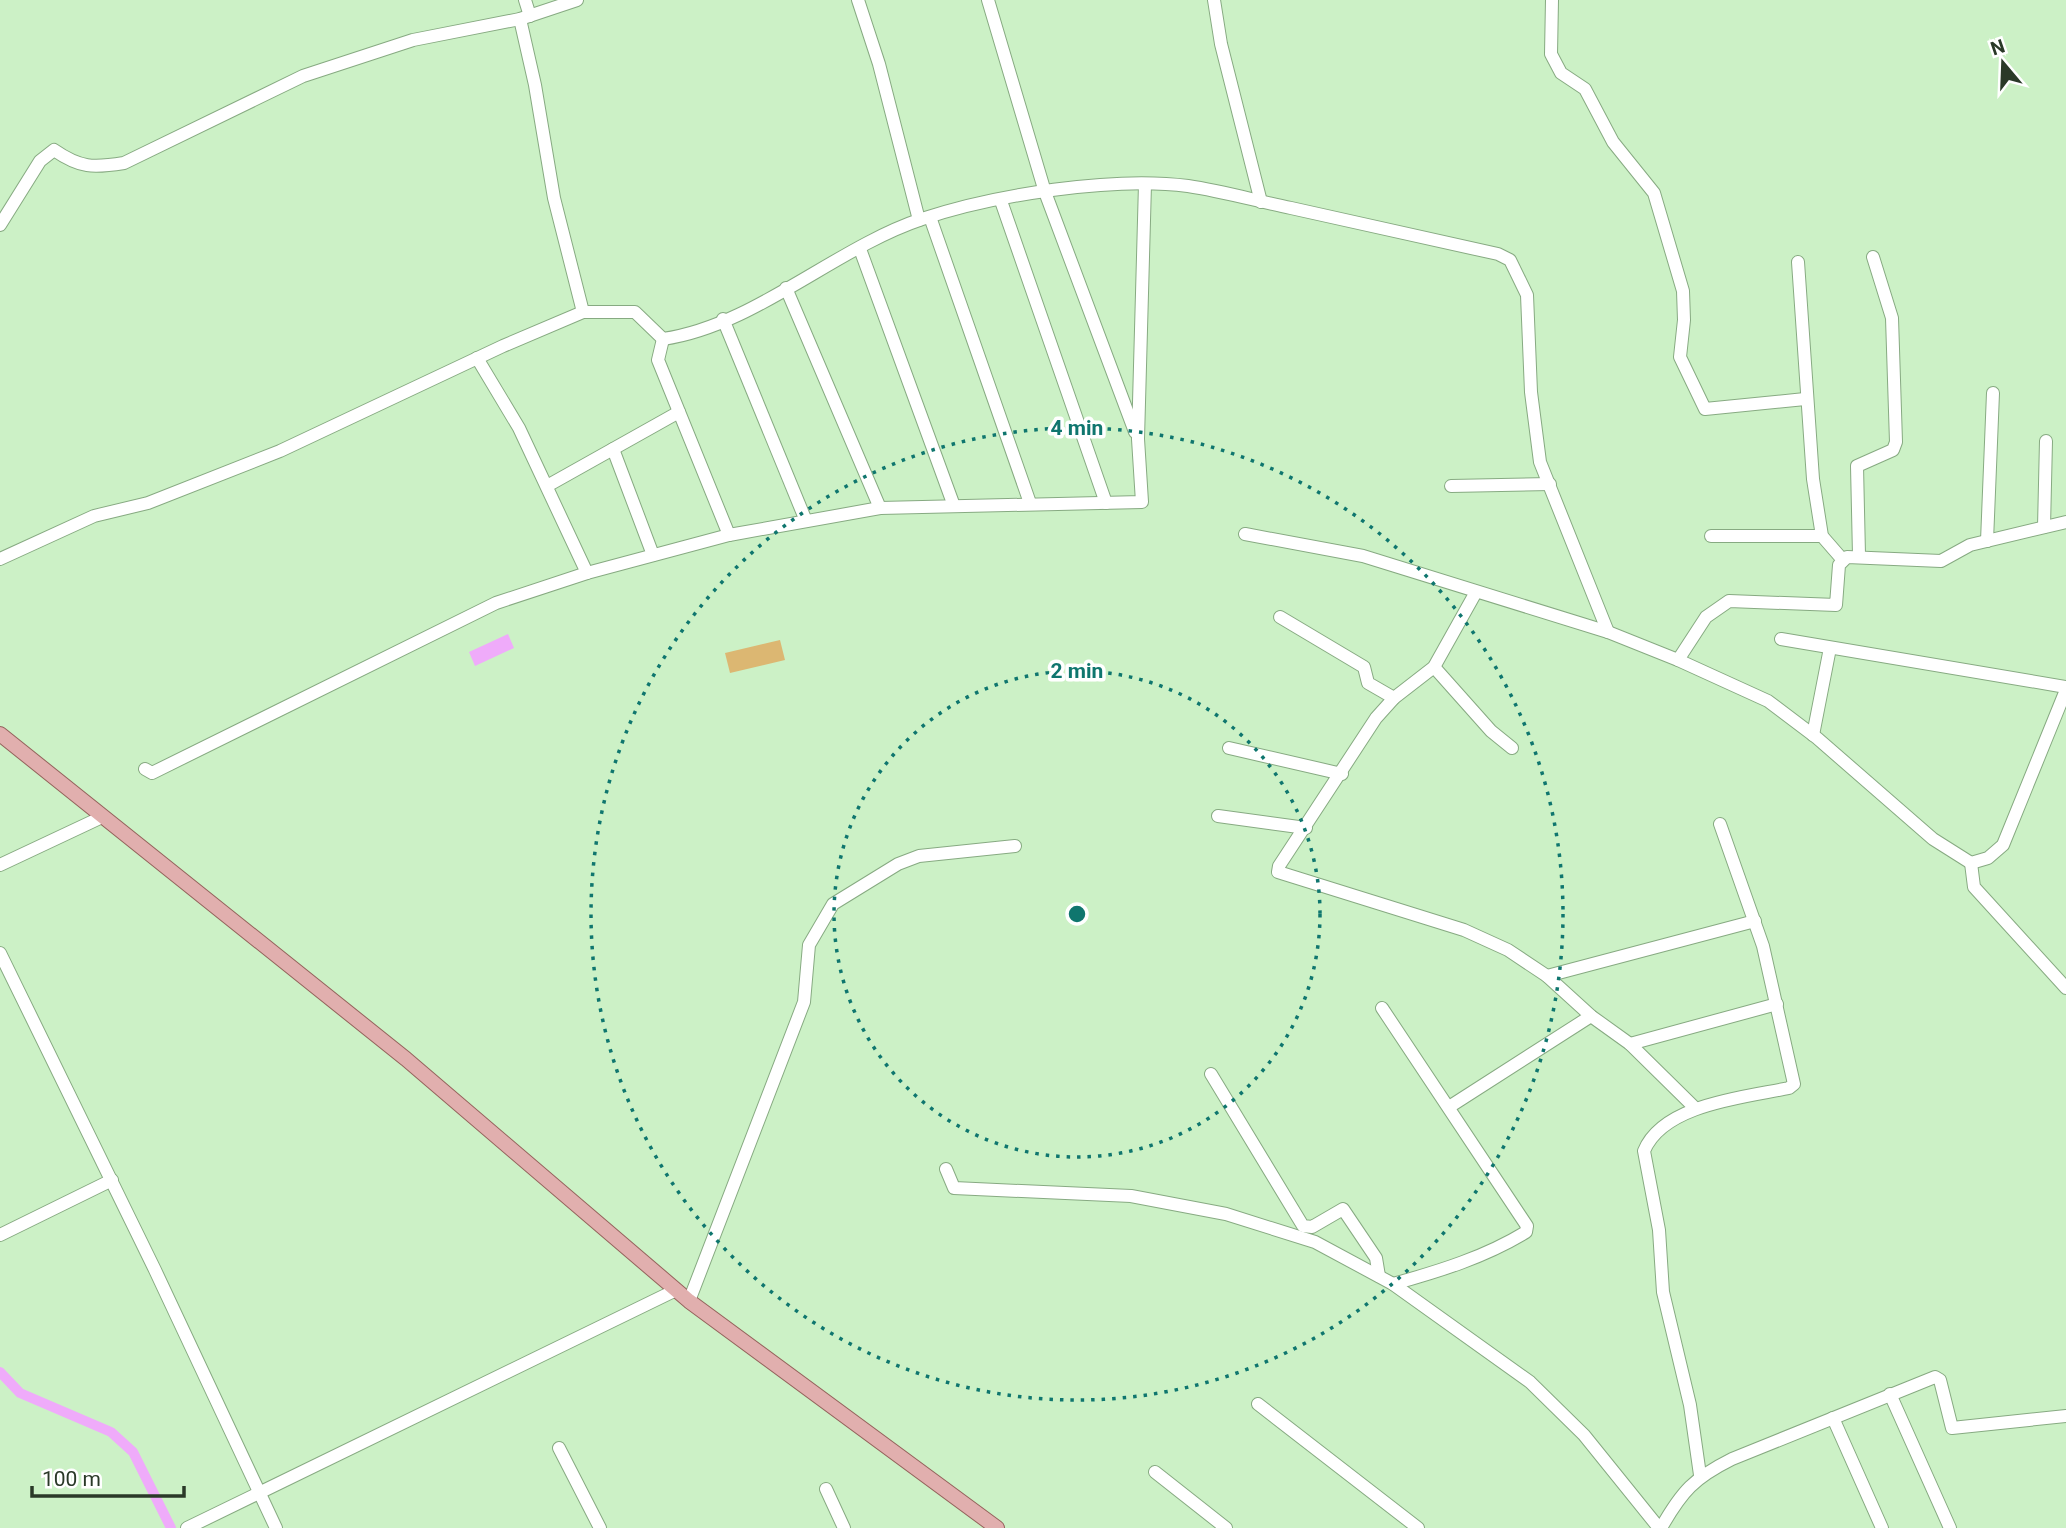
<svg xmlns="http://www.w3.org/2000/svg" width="2066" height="1528" font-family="Roboto,sans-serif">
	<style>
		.green { fill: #dcb772 }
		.water { fill: #efabfa }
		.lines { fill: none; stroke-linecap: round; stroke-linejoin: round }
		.canal { stroke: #efabfa; stroke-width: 10 }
		.minor-casing { stroke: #87aa82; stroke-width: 14 }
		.major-casing { stroke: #94635c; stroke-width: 16 }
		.minor { stroke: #fff; stroke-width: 12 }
		.major { stroke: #e1afae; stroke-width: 14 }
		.ring { fill: none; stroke: #0f766e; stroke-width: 3.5; stroke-dasharray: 3.5 7 }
		.centre { fill: #0f766e; stroke: #fff; stroke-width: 3.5 }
		.ring-label { font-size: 21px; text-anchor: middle; font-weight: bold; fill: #0f766e; stroke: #fff; stroke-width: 7; stroke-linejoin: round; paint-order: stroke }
	</style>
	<rect width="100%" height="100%" fill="#ccf1c6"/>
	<polygon class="green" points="780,640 785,660 730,673 725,653"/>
	<polygon class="water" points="508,634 514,648 475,666 469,652"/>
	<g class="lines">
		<polyline class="canal" points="0,1372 20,1393 111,1432 133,1452 171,1528"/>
		<g class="minor-casing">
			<g id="minor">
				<polyline points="525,0 530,16"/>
				<polyline points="858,0 879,64 919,220"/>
				<polyline points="988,0 1045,192 1135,432"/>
				<polyline points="1214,0 1221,44 1261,202"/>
				<polyline points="1552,0 1551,54 1561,73 1585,89 1613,142 1654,193 1683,291 1684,320 1680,357 1705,409 1805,399"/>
				<polyline points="520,19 535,85 554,198 583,312"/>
				<polyline points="1001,201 1106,503"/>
				<polyline points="930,217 1030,503"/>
				<path d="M0,225L40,161L54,150C80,168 93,168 124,163L303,76L413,40L520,19L577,0"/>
				<polyline points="860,249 954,506"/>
				<polyline points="1798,262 1813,479 1822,536 1842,559"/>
				<polyline points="786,288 880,508"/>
				<polyline points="723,319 806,521"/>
				<polyline points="663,339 658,360 729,535"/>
				<polyline points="477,358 519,428 587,573"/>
				<polyline points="613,449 653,555"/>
				<polyline points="547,486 679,412"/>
				<polyline points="1451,486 1550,484"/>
				<polyline points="2044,527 2046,441"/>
				<polyline points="1245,534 1363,556 1608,632 1678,660 1768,701 1817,738 1933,839 1971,863 1988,858 2003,845 2066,690"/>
				<polyline points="1711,536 1822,536"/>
				<polyline points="1987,541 1993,393"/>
				<polyline points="1859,555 1857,466 1893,450 1896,442 1892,318 1873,257"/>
				<path d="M0,559L94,516L148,503L280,451L503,346L583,312H635L663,339C754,326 835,248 922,219C993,195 1114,176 1188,186C1222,191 1257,201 1291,208C1360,223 1429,238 1498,254L1510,260L1527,295L1531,392L1540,462L1608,632"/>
				<polyline points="1476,592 1434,667 1394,698 1376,718 1279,866 1278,872 1464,930 1508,950 1547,976 1591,1016 1630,1044 1694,1107"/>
				<polyline points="1280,617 1364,667 1368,683 1394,698"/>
				<polyline points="1781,639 2066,687"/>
				<polyline points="1678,660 1706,617 1729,601 1836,605 1839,565 1847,557 1941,561 1970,545 2066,522"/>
				<polyline points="1434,667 1491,731 1512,748"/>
				<polyline points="1813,735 1830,648"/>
				<polyline points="1229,748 1342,774"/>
				<polyline points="145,769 152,773 496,603 587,573 729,535 880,508 1142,502 1138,439 1145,184"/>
				<polyline points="1218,816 1306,828"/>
				<polyline points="1971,863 1974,887 2066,988"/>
				<polyline points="0,865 102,817"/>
				<polyline points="0,953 155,1270 276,1528"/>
				<polyline points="1547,976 1755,921"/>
				<path d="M1382,1008L1527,1226L1526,1232C1485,1257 1440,1271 1393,1284"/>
				<polyline points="1630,1044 1777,1004"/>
				<polyline points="1211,1074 1303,1226 1312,1227 1343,1209 1376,1258 1379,1276"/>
				<polyline points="1449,1107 1591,1016"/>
				<polyline points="946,1169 954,1188 1131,1196 1226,1214 1315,1242 1393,1284 1530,1382 1584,1435 1659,1528"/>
				<polyline points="0,1235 112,1180"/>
				<polyline points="689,1301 804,1002 809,945 833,904 898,864 919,856 1015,846"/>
				<polyline points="1890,1394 1950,1528"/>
				<polyline points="1258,1404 1418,1528"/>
				<polyline points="1833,1418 1882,1528"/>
				<polyline points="559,1448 600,1528"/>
				<polyline points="1155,1472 1226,1528"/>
				<path d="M1700,1475L1690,1405L1663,1292L1659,1230L1644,1151C1663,1104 1746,1097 1789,1088L1794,1084L1763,946L1720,824"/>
				<polyline points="826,1489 844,1528"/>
				<polyline points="187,1528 676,1290"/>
				<path d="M1661,1528C1682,1491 1694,1478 1732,1459L1935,1377L1940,1380L1952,1428L2066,1416"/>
			</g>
		</g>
		<g class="major-casing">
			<polyline id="major" points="0,734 406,1059 689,1301 997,1528"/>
		</g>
		<use href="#minor" class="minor"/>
		<use href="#major" class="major"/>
	</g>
	<g class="ring">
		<circle cx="1077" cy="914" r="243"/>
		<circle cx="1077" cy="914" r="486"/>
	</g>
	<circle cx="1077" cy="914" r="10" class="centre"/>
	<g class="ring-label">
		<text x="1077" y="435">4 min</text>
		<text x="1077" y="678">2 min</text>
	</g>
	<g transform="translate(2003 63) rotate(341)" stroke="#ffffff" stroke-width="5" paint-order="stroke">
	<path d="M0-5L12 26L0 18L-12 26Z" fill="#2a3928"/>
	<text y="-10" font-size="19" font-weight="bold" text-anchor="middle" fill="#2a3928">N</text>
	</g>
	<path d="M32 1486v10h152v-10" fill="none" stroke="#2a3928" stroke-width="3.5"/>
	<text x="42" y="1486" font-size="21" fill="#2a3928" stroke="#ffffff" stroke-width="5" paint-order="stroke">100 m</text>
</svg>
